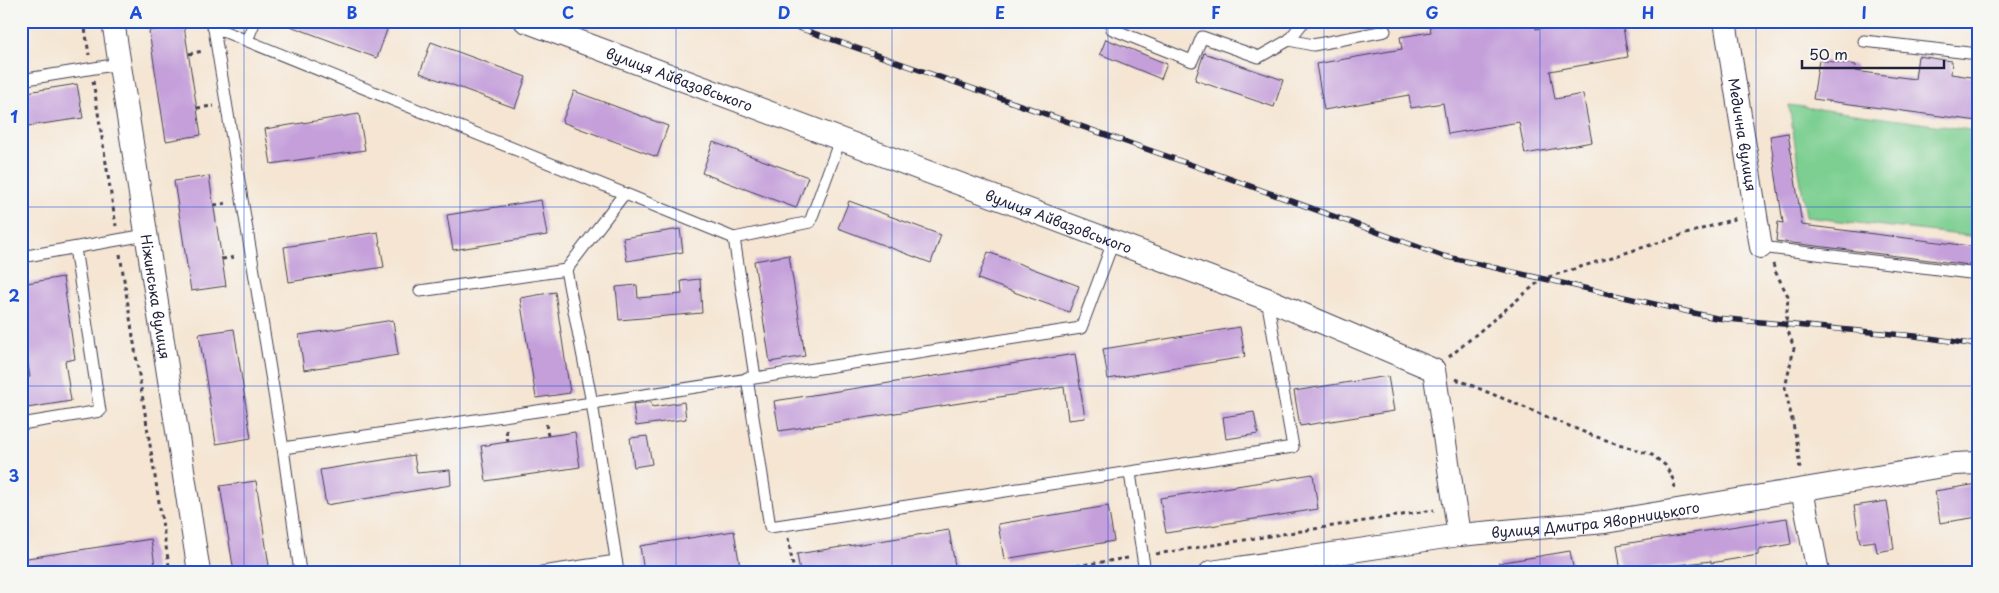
<svg xmlns="http://www.w3.org/2000/svg" width="1999" height="593" font-family="'Playpen Sans',sans-serif">
	<style>
		.green { fill: #7ccf91; stroke: #4f7866 }
		.building { fill: #c49fda }
		.lines { fill: none; stroke-linecap: round; stroke-linejoin: round }
		.lane-casing { stroke: #423f52; stroke-width: 13 }
		.street-casing { stroke: #423f52; stroke-width: 24 }
		.path { stroke: #423f52; stroke-width: 3; stroke-dasharray: 4 4; stroke-linecap: butt }
		.lane { stroke: #fff; stroke-width: 11 }
		.street { stroke: #fff; stroke-width: 22 }
		.rail-casing { stroke: #22223b; stroke-width: 5.5 }
		.rail { stroke: #f6f6f2; stroke-width: 4; stroke-dasharray: 11; stroke-linecap: butt }
		.grid { fill: none; stroke: #1d4ed8; stroke-width: 1; stroke-opacity: 0.55 }
		.labels { text-anchor: middle; dominant-baseline: central; stroke-width: 5; stroke-linejoin: round; paint-order: stroke }
		.street-label { font-size: 14px; fill: #22223b; stroke: #f6f6f2 }
		.neatline { fill: none; stroke: #1d4ed8; stroke-width: 2 }
		.grid-label { font-size: 16px; text-anchor: middle; font-weight: bold; fill: #1d4ed8 }
	</style>
	<rect width="100%" height="100%" fill="#f6f6f2"/>
	<filter id="ink" filterUnits="userSpaceOnUse"><feTurbulence type="fractalNoise" baseFrequency=".02" numOctaves="2"/><feDisplacementMap in="SourceGraphic" scale="10" xChannelSelector="R" yChannelSelector="G"/><feConvolveMatrix kernelMatrix="1 2 1 2 8 2 1 2 1" color-interpolation-filters="sRGB"/></filter>
	<filter id="wash" filterUnits="userSpaceOnUse"><feTurbulence type="fractalNoise" baseFrequency=".0096" numOctaves="4" result="noise"/><feDisplacementMap in="SourceGraphic" scale="20" xChannelSelector="R" yChannelSelector="G"/><feGaussianBlur stdDeviation="1.12" result="paint"/><feColorMatrix in="noise" values="0 0 0 0 0 0 0 0 0 0 0 0 0 0 0 0 0 1.4 0 .05"/><feComposite in="paint" operator="in"/></filter>
	<g filter="url(#wash)">
		<rect width="100%" height="100%" fill="#f5e5d2"/>
		<polygon class="green" points="1789,105 1978,131 1978,237 1806,217"/>
		<g id="blocks">
			<g class="building">
				<polygon points="283,21 373,21 388,27 377,58 282,23"/>
				<polygon points="1429,21 1485,21 1485,24 1500,21 1534,21 1536,29 1579,21 1622,21 1628,57 1550,71 1555,99 1583,94 1592,142 1525,154 1519,122 1448,134 1443,103 1411,108 1409,95 1324,110 1316,64 1402,49 1400,37 1431,32"/>
				<polygon points="184,26 201,135 166,141 149,31"/>
				<polygon points="1106,39 1167,64 1161,79 1100,54"/>
				<polygon points="431,42 526,77 515,108 420,73"/>
				<polygon points="1204,53 1283,80 1274,107 1195,80"/>
				<polygon points="1918,56 1952,61 1951,74 1978,78 1978,121 1813,99 1819,60 1856,65 1855,71 1915,79"/>
				<polygon points="77,84 83,118 21,127 21,93"/>
				<polygon points="574,91 668,126 657,157 562,122"/>
				<polygon points="359,114 365,150 271,164 265,129"/>
				<polygon points="1788,133 1802,225 1978,247 1978,266 1776,241 1778,222 1783,223 1770,136"/>
				<polygon points="713,142 808,177 796,208 702,173"/>
				<polygon points="209,176 226,286 191,291 174,181"/>
				<polygon points="541,200 547,235 453,250 447,215"/>
				<polygon points="849,201 941,235 931,263 838,228"/>
				<polygon points="680,229 683,252 627,261 623,238"/>
				<polygon points="378,232 384,267 289,282 284,247"/>
				<polygon points="988,252 1079,286 1069,312 978,279"/>
				<polygon points="789,255 805,356 770,362 754,261"/>
				<polygon points="63,277 75,359 65,361 71,401 21,409 21,379 30,377 21,319 21,284"/>
				<polygon points="700,279 702,313 619,320 616,287 637,285 638,298 682,294 681,281"/>
				<polygon points="555,292 570,393 536,398 520,298"/>
				<polygon points="393,320 398,355 304,370 299,335"/>
				<polygon points="1240,327 1245,357 1108,379 1103,349"/>
				<polygon points="234,329 251,438 216,444 199,334"/>
				<polygon points="1075,354 1085,418 1068,420 1064,387 779,431 774,401"/>
				<polygon points="1388,376 1394,411 1300,426 1294,391"/>
				<polygon points="651,402 652,407 684,402 686,419 636,426 633,404"/>
				<polygon points="1254,412 1258,434 1226,439 1223,417"/>
				<polygon points="575,432 580,467 486,481 481,446"/>
				<polygon points="647,436 652,464 634,467 630,438"/>
				<polygon points="414,455 417,473 450,470 451,485 326,505 320,470"/>
				<polygon points="1313,474 1318,509 1166,533 1160,498"/>
				<polygon points="256,481 270,572 234,572 220,486"/>
				<polygon points="1978,484 1978,517 1940,523 1935,491"/>
				<polygon points="1887,501 1894,549 1877,552 1875,541 1860,543 1854,506"/>
				<polygon points="1108,506 1114,541 1004,559 998,524"/>
				<polygon points="1787,518 1791,544 1758,550 1758,555 1711,563 1711,561 1621,572 1617,545"/>
				<polygon points="949,530 955,566 915,572 800,572 797,554"/>
				<polygon points="734,531 740,567 707,572 644,572 640,546"/>
				<polygon points="151,539 156,572 21,572 21,559"/>
				<polygon points="1570,551 1574,572 1498,572 1498,563"/>
			</g>
		</g>
	</g>
	<g filter="url(#ink)">
		<use href="#blocks" fill-opacity="0" stroke="#423f52" stroke-width="1"/>
		<g class="lines">
			<g class="lane-casing">
				<g id="lane">
					<polyline points="213,23 283,448 300,572"/>
					<polyline points="213,27 734,238 810,222 840,140"/>
					<polyline points="1112,29 1192,61 1202,37 1259,57 1289,40 1304,21"/>
					<polyline points="247,40 255,21"/>
					<polyline points="1289,40 1313,45 1385,31"/>
					<polyline points="1864,41 1978,54"/>
					<polyline points="21,80 119,64"/>
					<polyline points="734,238 755,377"/>
					<polyline points="1761,247 1978,274"/>
					<polyline points="21,257 146,235"/>
					<polyline points="420,291 566,270"/>
					<polyline points="747,378 770,527 1293,447 1267,299"/>
					<polyline points="21,424 100,411 75,248"/>
					<polyline points="283,448 592,403 1081,328 1113,242"/>
					<polyline points="1130,473 1145,572"/>
					<polyline points="542,572 616,561"/>
					<polyline points="618,572 592,403 566,270 624,194"/>
				</g>
			</g>
			<g class="street-casing">
				<g id="street">
					<path id="s1" d="M113,21L199,572"/>
					<path id="s2" d="M525,21L1267,299L1434,370L1459,535"/>
					<path id="s3" d="M1725,21L1761,247"/>
					<polyline points="1802,490 1818,572"/>
					<path id="s4" d="M1211,572L1459,535L1605,522L1955,464L1978,463"/>
				</g>
			</g>
			<g class="path">
				<polyline points="84,21 89,55"/>
				<polyline points="189,54 203,51"/>
				<polyline points="93,81 116,226"/>
				<polyline points="197,108 214,106"/>
				<polyline points="214,205 228,203"/>
				<polyline points="120,254 170,572"/>
				<polyline points="222,259 236,257"/>
				<polyline points="1773,264 1775,271 1788,296 1786,325 1794,348 1785,388 1797,442 1800,470"/>
				<polyline points="1449,357 1542,279 1737,218"/>
				<polyline points="1456,379 1591,435 1652,455 1665,465 1674,481 1675,490"/>
				<polyline points="546,424 548,436"/>
				<polyline points="506,430 508,442"/>
				<polyline points="788,538 794,572"/>
				<polyline points="1156,554 1434,510"/>
				<polyline points="1037,572 1128,558"/>
			</g>
			<use href="#lane" class="lane"/>
			<use href="#street" class="street"/>
			<g class="rail-casing">
				<polyline id="rail" points="779,21 1195,166 1443,256 1716,318 1915,336 1978,345"/>
			</g>
			<use href="#rail" class="rail"/>
		</g>
	</g>
	<path class="grid" d="M244,21V572M460,21V572M676,21V572M892,21V572M1108,21V572M1324,21V572M1540,21V572M1756,21V572M21,207H1978M21,386H1978"/>
	<g class="labels">
		<g class="street-label">
			<text stroke="none"><textPath href="#s2" startOffset="165">вулиця Айвазовського</textPath></text>
			<text stroke="none"><textPath href="#s3" startOffset="115">Медична вулиця</textPath></text>
			<text stroke="none"><textPath href="#s2" startOffset="570">вулиця Айвазовського</textPath></text>
			<text stroke="none"><textPath href="#s1" startOffset="279">Ніжинська вулиця</textPath></text>
			<text stroke="none"><textPath href="#s4" startOffset="388">вулиця Дмитра Яворницького</textPath></text>
		</g>
	</g>
	<rect width="1999" height="593" fill="none" stroke="#f6f6f2" stroke-width="55"/>
	<path d="M1802 60v8h142v-8" fill="none" stroke="#22223b" stroke-width="2.5"/>
	<text x="1809" y="60" font-size="15" fill="#22223b" stroke="#f6f6f2" stroke-width="4" paint-order="stroke">50 m</text>
	<rect x="28" y="28" width="1944" height="538" class="neatline"/>
	<g class="grid-label">
		<text x="136" y="19">A</text>
		<text x="352" y="19">B</text>
		<text x="568" y="19">C</text>
		<text x="784" y="19">D</text>
		<text x="1000" y="19">E</text>
		<text x="1216" y="19">F</text>
		<text x="1432" y="19">G</text>
		<text x="1648" y="19">H</text>
		<text x="1864" y="19">I</text>
		<text x="14" y="123">1</text>
		<text x="14" y="302">2</text>
		<text x="14" y="482">3</text>
	</g>
</svg>
